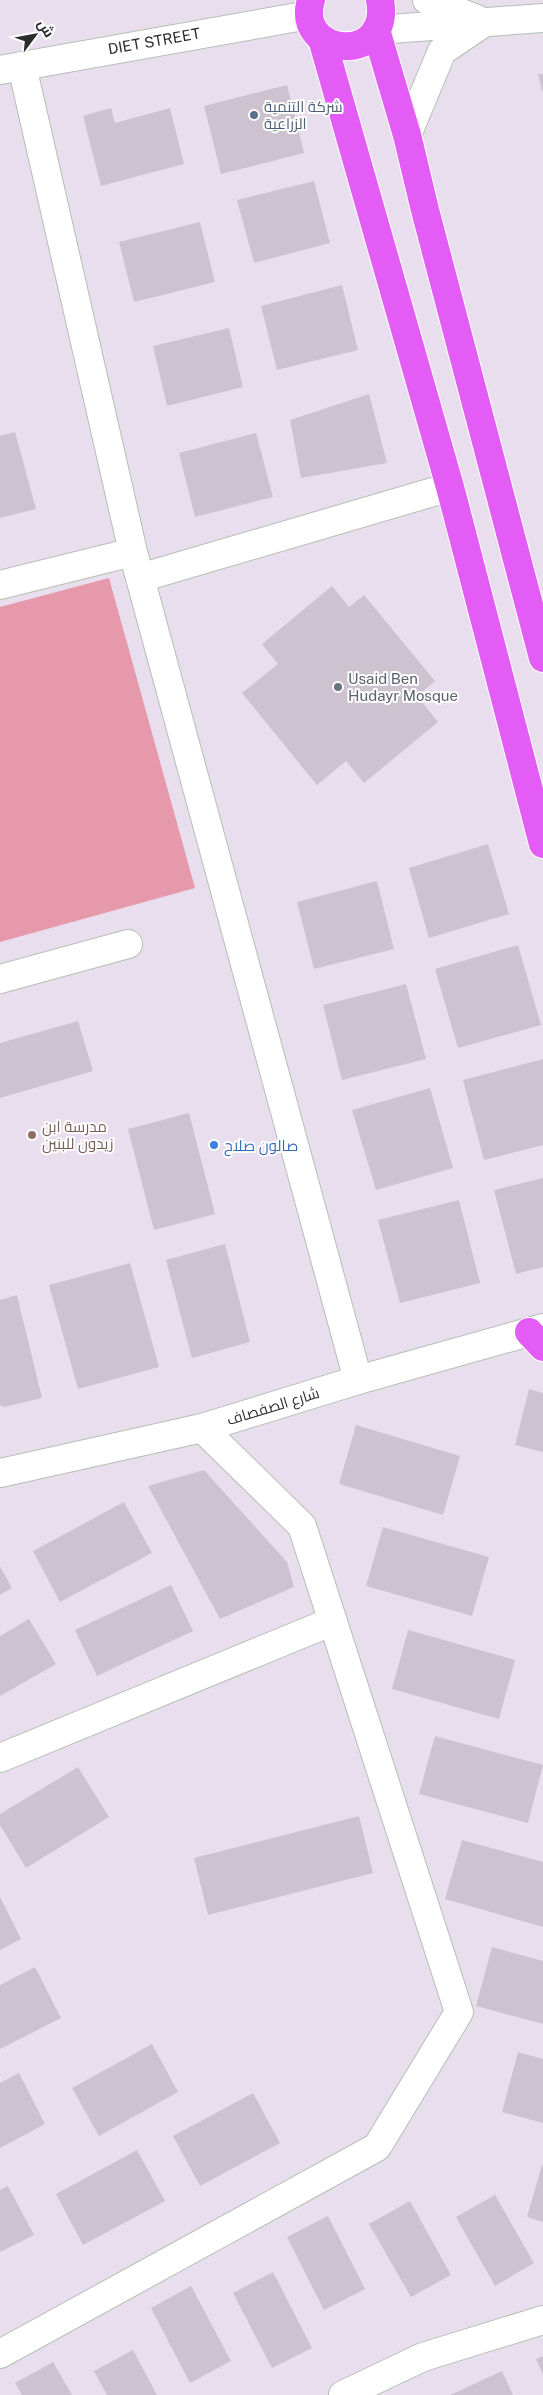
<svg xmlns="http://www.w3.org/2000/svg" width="543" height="2395" font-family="'Public Sans',Cairo,sans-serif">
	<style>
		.green { fill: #e699ab }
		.building { fill: #cdc3d0 }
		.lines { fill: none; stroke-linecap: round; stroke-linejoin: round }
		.minor-casing { stroke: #b3c0b2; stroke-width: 30 }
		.primary-casing { stroke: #fff; stroke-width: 30 }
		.minor { stroke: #fff; stroke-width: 28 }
		.primary { stroke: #e35cf6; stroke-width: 28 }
		.service-dot { fill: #5c6f8a; stroke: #fff; stroke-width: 2 }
		.worship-dot { fill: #6b7280; stroke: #fff; stroke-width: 2 }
		.education-dot { fill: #8d6e63; stroke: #fff; stroke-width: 2 }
		.shop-dot { fill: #3f7fe0; stroke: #fff; stroke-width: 2 }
		.labels { text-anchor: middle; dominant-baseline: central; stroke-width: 4; stroke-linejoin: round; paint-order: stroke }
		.street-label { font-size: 15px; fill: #2c2c2c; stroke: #fff }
		.service-label { font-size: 15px; fill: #4e5e75; stroke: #fff; text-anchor: start }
		.worship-label { font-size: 15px; fill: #5b616d; stroke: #fff; text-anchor: start }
		.education-label { font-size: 15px; fill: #785e54; stroke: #fff; text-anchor: start }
		.shop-label { font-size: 15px; fill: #366cbe; stroke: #fff; text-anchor: start }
	</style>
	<rect width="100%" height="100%" fill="#e9deee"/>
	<polygon class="green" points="109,578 195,888 0,942 0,607"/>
	<g class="building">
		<polygon points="538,74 543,74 543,91 542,91"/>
		<polygon points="287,85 304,153 221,174 204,106"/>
		<polygon points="111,108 115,123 170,108 184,164 101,186 83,116"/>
		<polygon points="314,181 330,243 254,263 237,200"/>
		<polygon points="200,222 215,282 134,302 119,242"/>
		<polygon points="342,285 358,350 277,370 261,306"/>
		<polygon points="229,328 243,387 167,406 153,346"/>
		<polygon points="369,394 387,463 301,478 290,420"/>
		<polygon points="15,432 36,509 0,518 0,436"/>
		<polygon points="256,433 273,497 195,517 179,453"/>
		<polygon points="332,586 349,607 364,595 435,681 417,696 438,722 364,783 346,761 317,785 242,693 278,664 262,644"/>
		<polygon points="488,844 509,914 429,938 409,868"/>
		<polygon points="377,881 394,949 314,969 297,902"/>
		<polygon points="518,945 541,1025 458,1048 435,969"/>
		<polygon points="406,984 426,1059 342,1080 323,1005"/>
		<polygon points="78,1021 93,1071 0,1098 0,1043"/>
		<polygon points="543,1059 543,1145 484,1160 463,1080"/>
		<polygon points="430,1088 453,1168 376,1190 352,1110"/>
		<polygon points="189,1113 215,1214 154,1230 128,1129"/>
		<polygon points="543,1178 543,1267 516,1274 494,1190"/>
		<polygon points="459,1200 480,1283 400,1303 378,1220"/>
		<polygon points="225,1244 250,1342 192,1358 166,1260"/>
		<polygon points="130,1263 159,1367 78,1389 49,1285"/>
		<polygon points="17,1295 42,1398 4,1407 0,1405 0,1300"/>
		<polygon points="529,1389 543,1393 543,1452 515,1445"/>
		<polygon points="356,1425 460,1456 443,1515 339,1484"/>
		<polygon points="204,1470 287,1562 294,1587 220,1619 148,1486"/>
		<polygon points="124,1502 152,1553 60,1602 33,1551"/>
		<polygon points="383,1527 489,1557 472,1616 366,1586"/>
		<polygon points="0,1566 12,1588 0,1595"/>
		<polygon points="171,1585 193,1631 97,1676 75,1630"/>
		<polygon points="29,1619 56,1664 0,1696 0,1636"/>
		<polygon points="408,1630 515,1660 499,1719 392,1689"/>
		<polygon points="435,1736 543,1765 528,1823 419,1794"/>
		<polygon points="78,1767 109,1817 26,1868 0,1825 0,1814"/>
		<polygon points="359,1816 373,1873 208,1915 194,1858"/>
		<polygon points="462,1840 543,1862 543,1927 445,1899"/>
		<polygon points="0,1897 21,1939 0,1950"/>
		<polygon points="492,1947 543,1961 543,2024 476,2006"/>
		<polygon points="35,1967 61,2018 0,2049 0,1985"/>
		<polygon points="152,2044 178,2092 99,2136 72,2088"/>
		<polygon points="518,2052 543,2059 543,2123 502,2112"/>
		<polygon points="19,2073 45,2124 0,2148 0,2083"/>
		<polygon points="253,2093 280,2143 200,2186 173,2136"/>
		<polygon points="137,2150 165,2201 83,2245 56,2194"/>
		<polygon points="542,2165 543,2165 543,2222 527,2217"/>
		<polygon points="8,2186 34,2235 0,2252 0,2190"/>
		<polygon points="495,2195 534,2263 495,2286 456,2217"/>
		<polygon points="410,2201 451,2275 411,2297 369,2224"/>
		<polygon points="328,2216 365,2289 324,2310 287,2237"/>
		<polygon points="273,2272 312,2348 272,2368 233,2293"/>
		<polygon points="191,2286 231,2361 190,2383 151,2308"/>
		<polygon points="133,2350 157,2395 107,2395 94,2371"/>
		<polygon points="543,2356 543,2374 536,2359"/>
		<polygon points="53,2362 72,2395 22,2395 15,2383"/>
		<polygon points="502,2371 513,2395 450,2395"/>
	</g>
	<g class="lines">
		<g class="minor-casing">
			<g id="minor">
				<polyline points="427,0 477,19"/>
				<polyline points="376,30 543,18"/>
				<polyline points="22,66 133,552 358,1380"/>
				<polyline points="0,70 309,15"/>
				<polyline points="407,135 442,51 482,24"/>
				<polyline points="140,578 450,487"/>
				<polyline points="0,585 133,552"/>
				<polyline points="0,979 128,944"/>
				<polyline points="0,1473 202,1428 358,1380 543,1328"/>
				<polyline points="0,1758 333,1621"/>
				<polyline points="0,2354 377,2147 459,2012 302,1526 202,1428"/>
				<polyline points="343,2395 423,2357 543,2320"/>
			</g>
		</g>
		<g class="primary-casing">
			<g id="primary">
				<path d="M311,0C294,57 392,66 380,0"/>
				<polyline points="376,30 407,135 425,210 543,658"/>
				<polyline points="322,39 450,487 543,844"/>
				<polyline points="529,1332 543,1347"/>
			</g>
		</g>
		<use href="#minor" class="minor"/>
		<use href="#primary" class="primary"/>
	</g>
	<circle class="service-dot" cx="254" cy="115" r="5"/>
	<circle class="worship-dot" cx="338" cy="687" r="5"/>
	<circle class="education-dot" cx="32" cy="1135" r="5"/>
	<circle class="shop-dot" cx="214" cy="1145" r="5"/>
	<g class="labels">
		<g class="street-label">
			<text transform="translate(154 41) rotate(-10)">DIET STREET</text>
			<text transform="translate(273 1406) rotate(-17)">شارع الصفصاف</text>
		</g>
		<g class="service-label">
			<text x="264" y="106">شركة التنمية<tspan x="264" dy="17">الزراعية</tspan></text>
		</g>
		<g class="worship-label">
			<text x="348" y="678">Usaid Ben<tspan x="348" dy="17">Hudayr Mosque</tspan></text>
		</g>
		<g class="education-label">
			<text x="42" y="1126">مدرسة ابن<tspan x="42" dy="17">زيدون للبنين</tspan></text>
		</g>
		<g class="shop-label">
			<text x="224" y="1145">صالون صلاح</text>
		</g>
	</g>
	<g transform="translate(35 35) rotate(58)" stroke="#ffffff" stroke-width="4" paint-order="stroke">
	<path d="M0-4L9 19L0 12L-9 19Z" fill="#2c2c2c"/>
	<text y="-8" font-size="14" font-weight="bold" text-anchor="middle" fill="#2c2c2c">ش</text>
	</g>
</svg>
